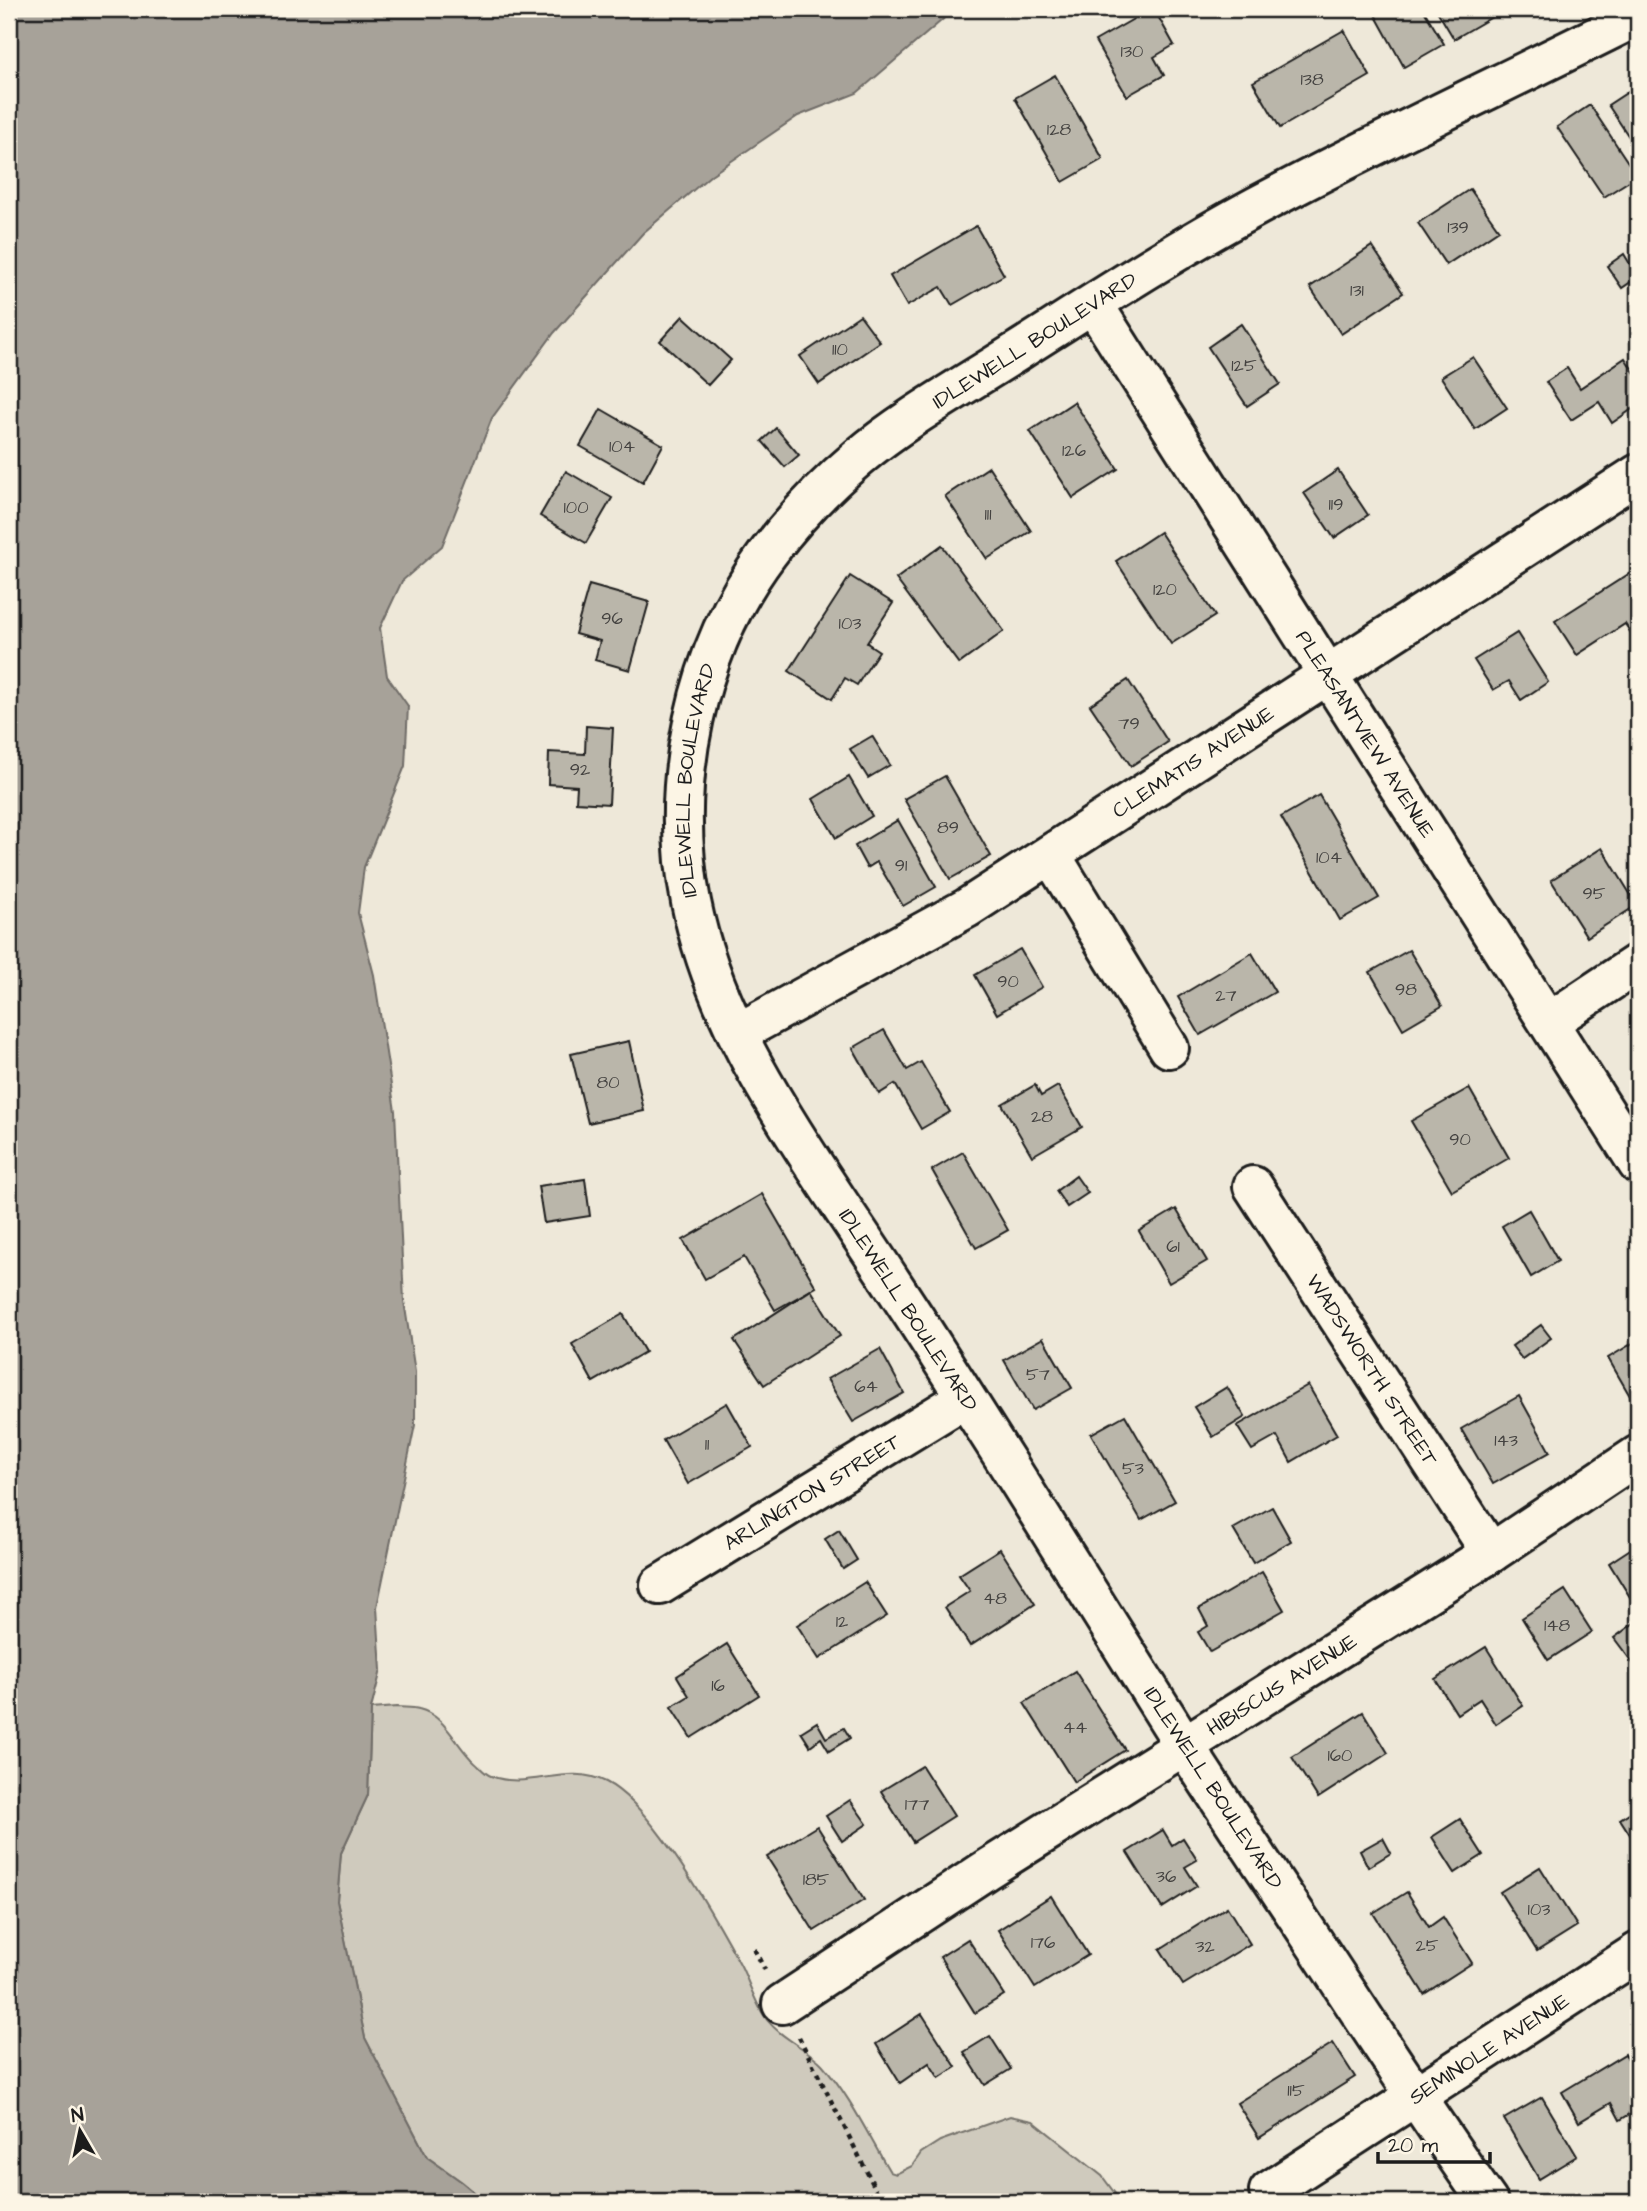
<svg xmlns="http://www.w3.org/2000/svg" width="1647" height="2211" font-family="'Architects Daughter',sans-serif">
	<style>
		.green { fill: #cfcabd; stroke: #76736c; stroke-width: 2 }
		.water { fill: #a7a299; stroke: #6f6c67; stroke-width: 2 }
		.building { fill: #bab6aa; stroke: #1c1c1c; stroke-width: 2 }
		.lines { fill: none; stroke-linecap: round; stroke-linejoin: round }
		.minor-casing { stroke: #1c1c1c; stroke-width: 44 }
		.path { stroke: #1c1c1c; stroke-width: 4.5; stroke-dasharray: 5 5; stroke-linecap: butt }
		.minor { stroke: #fcf5e5; stroke-width: 38 }
		.labels { text-anchor: middle; dominant-baseline: central; stroke-width: 5; stroke-linejoin: round; paint-order: stroke }
		.number-label { font-size: 18px; fill: #444240 }
		.street-label { font-size: 21px; fill: #1c1c1c; stroke: #fcf5e5 }
	</style>
	<rect width="100%" height="100%" fill="#eee8d9"/>
	<filter id="ink" filterUnits="userSpaceOnUse"><feTurbulence type="fractalNoise" baseFrequency=".0143" numOctaves="2"/><feDisplacementMap in="SourceGraphic" scale="14" xChannelSelector="R" yChannelSelector="G"/><feConvolveMatrix kernelMatrix="1 2 1 2 8 2 1 2 1" color-interpolation-filters="sRGB"/></filter>
	<g filter="url(#ink)">
		<path class="green" d="M397,1707C404,1708 412,1707 419,1709C445,1715 456,1746 475,1763C480,1767 485,1774 491,1776C529,1791 567,1762 606,1782C653,1806 714,1916 740,1964C749,1981 756,2007 768,2021C783,2040 807,2048 822,2064C849,2094 869,2137 890,2172L896,2174L912,2166L921,2153L940,2141L1010,2116L1033,2121L1102,2176L1119,2199V2202H486L462,2182L427,2157L365,2038L337,1901L341,1853L368,1795L371,1709Z"/>
		<polygon class="water" points="9,9 955,9 857,93 798,116 711,175 643,233 554,333 492,418 442,546 402,581 380,628 387,676 408,706 405,766 364,867 358,913 374,975 395,1111 404,1301 415,1372 415,1425 377,1607 381,1670 371,1709 368,1795 341,1853 337,1901 365,2038 427,2157 462,2182 486,2202 9,2202"/>
		<g class="building">
			<polygon points="1151,9 1154,9 1174,45 1154,57 1164,75 1127,96 1095,41"/>
			<polygon points="1372,9 1423,9 1444,44 1404,67"/>
			<polygon points="1436,9 1503,9 1504,10 1454,39"/>
			<polygon points="1344,30 1370,76 1280,128 1253,82"/>
			<polygon points="1055,75 1103,159 1063,182 1015,98"/>
			<polygon points="1631,90 1638,101 1638,143 1635,146 1608,105"/>
			<polygon points="1590,105 1637,176 1604,197 1557,127"/>
			<polygon points="1470,189 1499,230 1446,265 1418,223"/>
			<polygon points="976,226 1004,275 952,305 941,287 907,306 890,276"/>
			<polygon points="1372,246 1403,293 1341,334 1310,287"/>
			<polygon points="1624,254 1638,277 1622,288 1607,266"/>
			<polygon points="860,315 880,342 819,384 800,356"/>
			<polygon points="683,316 731,360 708,385 660,341"/>
			<polygon points="1241,324 1280,384 1247,406 1208,347"/>
			<polygon points="1473,357 1507,408 1475,429 1441,377"/>
			<polygon points="1625,358 1638,378 1638,405 1612,423 1599,402 1571,420 1546,382 1567,368 1580,388"/>
			<polygon points="1074,402 1118,469 1073,498 1030,431"/>
			<polygon points="601,409 663,445 643,482 580,446"/>
			<polygon points="776,428 799,455 785,467 762,441"/>
			<polygon points="989,467 1031,531 987,559 945,496"/>
			<polygon points="1338,470 1368,515 1334,538 1304,493"/>
			<polygon points="566,471 612,498 586,543 540,516"/>
			<polygon points="1160,532 1215,616 1171,644 1116,561"/>
			<polygon points="942,545 1004,631 959,664 896,579"/>
			<polygon points="1635,570 1638,576 1638,644 1625,624 1577,655 1555,621"/>
			<polygon points="850,576 893,603 867,643 879,651 857,685 845,678 832,699 789,671"/>
			<polygon points="589,585 649,602 630,670 595,660 600,641 575,634"/>
			<polygon points="1517,633 1548,682 1521,700 1509,681 1493,690 1474,660"/>
			<polygon points="1128,680 1168,742 1131,766 1090,705"/>
			<polygon points="586,726 613,728 609,804 576,802 577,786 548,784 549,752 585,754"/>
			<polygon points="872,736 890,765 868,778 850,749"/>
			<polygon points="945,776 991,856 950,879 904,799"/>
			<polygon points="849,777 872,816 836,838 813,799"/>
			<polygon points="1319,795 1379,898 1340,920 1281,817"/>
			<polygon points="898,820 936,887 903,906 877,862 867,868 855,846"/>
			<polygon points="1602,848 1637,905 1587,937 1551,880"/>
			<polygon points="1020,949 1042,987 997,1014 975,975"/>
			<polygon points="1409,950 1442,1006 1403,1029 1370,972"/>
			<polygon points="1252,953 1275,992 1200,1035 1178,997"/>
			<polygon points="884,1030 907,1070 921,1062 950,1112 921,1129 895,1084 879,1094 853,1048"/>
			<polygon points="629,1041 644,1111 588,1123 571,1054"/>
			<polygon points="1035,1085 1041,1096 1058,1086 1082,1127 1032,1156 1002,1104"/>
			<polygon points="1469,1088 1509,1158 1452,1191 1411,1121"/>
			<polygon points="963,1152 1008,1230 976,1248 932,1170"/>
			<polygon points="1076,1176 1088,1193 1067,1207 1056,1191"/>
			<polygon points="585,1179 590,1216 544,1223 538,1186"/>
			<polygon points="762,1194 816,1287 775,1310 744,1257 705,1279 683,1240"/>
			<polygon points="1176,1209 1207,1261 1169,1283 1139,1231"/>
			<polygon points="1529,1210 1558,1261 1531,1277 1502,1226"/>
			<polygon points="811,1290 840,1336 764,1385 734,1340"/>
			<polygon points="623,1314 645,1352 593,1382 572,1344"/>
			<polygon points="1541,1325 1551,1338 1522,1359 1512,1346"/>
			<polygon points="1043,1338 1072,1388 1033,1410 1004,1360"/>
			<polygon points="1638,1340 1638,1401 1634,1403 1608,1358"/>
			<polygon points="880,1349 904,1393 853,1422 827,1379"/>
			<polygon points="1308,1385 1337,1435 1291,1462 1277,1436 1252,1450 1237,1426"/>
			<polygon points="1227,1387 1245,1417 1213,1437 1194,1407"/>
			<polygon points="1519,1396 1550,1452 1493,1484 1461,1429"/>
			<polygon points="727,1403 752,1447 688,1484 663,1440"/>
			<polygon points="1125,1415 1175,1501 1141,1520 1091,1434"/>
			<polygon points="1272,1507 1291,1541 1253,1563 1233,1529"/>
			<polygon points="839,1530 857,1560 843,1569 825,1539"/>
			<polygon points="1638,1544 1638,1592 1630,1597 1609,1563"/>
			<polygon points="1000,1549 1035,1604 970,1646 945,1607 970,1591 959,1575"/>
			<polygon points="1262,1572 1284,1610 1210,1652 1198,1632 1208,1626 1199,1609"/>
			<polygon points="865,1582 887,1616 819,1659 797,1625"/>
			<polygon points="1565,1590 1592,1632 1548,1660 1522,1618"/>
			<polygon points="1638,1620 1638,1670 1614,1638"/>
			<polygon points="727,1644 759,1695 691,1738 671,1707 689,1696 677,1676"/>
			<polygon points="1486,1647 1523,1706 1496,1724 1480,1699 1457,1714 1435,1679"/>
			<polygon points="1075,1671 1125,1750 1074,1782 1024,1703"/>
			<polygon points="1363,1712 1388,1753 1318,1798 1292,1757"/>
			<polygon points="817,1722 826,1738 844,1728 850,1738 829,1751 821,1738 810,1746 801,1732"/>
			<polygon points="922,1766 954,1816 913,1842 881,1791"/>
			<polygon points="850,1800 867,1824 842,1841 826,1816"/>
			<polygon points="1638,1807 1638,1847 1620,1819"/>
			<polygon points="1460,1819 1483,1855 1455,1873 1432,1837"/>
			<polygon points="817,1826 864,1900 814,1931 767,1857"/>
			<polygon points="1163,1830 1172,1845 1183,1838 1197,1860 1185,1867 1197,1886 1162,1908 1127,1852"/>
			<polygon points="1383,1838 1391,1853 1368,1867 1360,1851"/>
			<polygon points="1540,1867 1577,1926 1537,1951 1500,1892"/>
			<polygon points="1407,1892 1429,1927 1443,1917 1472,1963 1424,1994 1373,1913"/>
			<polygon points="1051,1896 1088,1955 1035,1988 998,1930"/>
			<polygon points="1227,1907 1250,1944 1183,1985 1160,1949"/>
			<polygon points="968,1939 1004,1995 975,2013 940,1957"/>
			<polygon points="922,2014 956,2067 939,2078 929,2063 900,2083 876,2044"/>
			<polygon points="990,2036 1011,2069 985,2085 964,2052"/>
			<polygon points="1333,2043 1355,2077 1259,2138 1237,2103"/>
			<polygon points="1625,2054 1638,2076 1638,2109 1620,2120 1611,2103 1579,2122 1562,2092"/>
			<polygon points="1542,2097 1577,2156 1539,2179 1504,2119"/>
		</g>
		<g class="lines">
			<g class="minor-casing">
				<g id="minor">
					<path id="s1" d="M1093,304L1638,1164"/>
					<polyline points="1051,855 1169,1048"/>
					<polyline points="1549,1022 1638,963"/>
					<path id="s2" d="M738,1033L967,908L1638,474"/>
					<path id="s3" d="M1253,1186L1491,1553"/>
					<path id="s4" d="M660,1585L965,1398"/>
					<path id="s5" d="M782,2004L986,1870L1491,1553L1638,1455"/>
					<path id="s6" d="M1269,2191L1638,1952"/>
					<path id="s7" d="M1488,2202C1426,2114 1367,2023 1308,1933C1265,1868 1221,1803 1179,1737C1098,1608 1018,1479 936,1351C902,1297 866,1244 831,1191C772,1102 712,1008 691,902C668,784 695,650 768,553C794,518 826,485 859,457C905,418 967,384 1018,351C1097,301 1175,250 1257,206C1382,139 1511,80 1638,16"/>
				</g>
			</g>
			<g class="path">
				<polyline points="754,1949 765,1970"/>
				<polyline points="799,2037 882,2202"/>
			</g>
			<use href="#minor" class="minor"/>
		</g>
	</g>
	<g class="labels">
		<g class="number-label">
			<text x="1132" y="51">130</text>
			<text x="1312" y="79">138</text>
			<text x="1059" y="129">128</text>
			<text x="1458" y="227">139</text>
			<text x="1357" y="290">131</text>
			<text x="840" y="349">110</text>
			<text x="1244" y="365">125</text>
			<text x="622" y="446">104</text>
			<text x="1074" y="450">126</text>
			<text x="1336" y="504">119</text>
			<text x="576" y="507">100</text>
			<text x="988" y="514">111</text>
			<text x="1165" y="589">120</text>
			<text x="612" y="618">96</text>
			<text x="850" y="623">103</text>
			<text x="1129" y="723">79</text>
			<text x="580" y="769">92</text>
			<text x="948" y="827">89</text>
			<text x="1329" y="857">104</text>
			<text x="901" y="865">91</text>
			<text x="1594" y="893">95</text>
			<text x="1008" y="981">90</text>
			<text x="1406" y="989">98</text>
			<text x="1226" y="995">27</text>
			<text x="608" y="1082">80</text>
			<text x="1042" y="1116">28</text>
			<text x="1460" y="1139">90</text>
			<text x="1173" y="1246">61</text>
			<text x="1038" y="1374">57</text>
			<text x="866" y="1386">64</text>
			<text x="1506" y="1440">143</text>
			<text x="707" y="1444">11</text>
			<text x="1133" y="1468">53</text>
			<text x="995" y="1598">48</text>
			<text x="842" y="1621">12</text>
			<text x="1557" y="1625">148</text>
			<text x="718" y="1685">16</text>
			<text x="1075" y="1727">44</text>
			<text x="1340" y="1755">160</text>
			<text x="917" y="1804">177</text>
			<text x="1166" y="1876">36</text>
			<text x="816" y="1879">185</text>
			<text x="1539" y="1909">103</text>
			<text x="1043" y="1942">176</text>
			<text x="1427" y="1945">25</text>
			<text x="1205" y="1946">32</text>
			<text x="1296" y="2090">115</text>
		</g>
		<g class="street-label">
			<text stroke="none"><textPath href="#s7" startOffset="2240">IDLEWELL BOULEVARD</textPath></text>
			<text stroke="none"><textPath href="#s1" startOffset="509">PLEASANTVIEW AVENUE</textPath></text>
			<text stroke="none"><textPath href="#s2" startOffset="530">CLEMATIS AVENUE</textPath></text>
			<text stroke="none"><textPath href="#s7" startOffset="1652">IDLEWELL BOULEVARD</textPath></text>
			<text transform="translate(908 1310) rotate(57)">IDLEWELL BOULEVARD</text>
			<text stroke="none"><textPath href="#s3" startOffset="219">WADSWORTH STREET</textPath></text>
			<text stroke="none"><textPath href="#s4" startOffset="178">ARLINGTON STREET</textPath></text>
			<text stroke="none"><textPath href="#s5" startOffset="593">HIBISCUS AVENUE</textPath></text>
			<text transform="translate(1213 1788) rotate(57)">IDLEWELL BOULEVARD</text>
			<text stroke="none"><textPath href="#s6" startOffset="262">SEMINOLE AVENUE</textPath></text>
		</g>
	</g>
	<rect width="1647" height="2211" fill="none" stroke="#fcf5e5" stroke-width="35"/>
	<rect x="18" y="18" width="1612" height="2176" fill="none" stroke="#1c1c1c" stroke-width="2.5" filter="url(#ink)"/>
	<g transform="translate(80 2131) rotate(351)" stroke="#fcf5e5" stroke-width="5" paint-order="stroke">
	<path d="M0-5L12 26L0 18L-12 26Z" fill="#1c1c1c"/>
	<text y="-10" font-size="19" font-weight="bold" text-anchor="middle" fill="#1c1c1c">N</text>
	</g>
	<path d="M1378 2152v10h112v-10" fill="none" stroke="#1c1c1c" stroke-width="3.5"/>
	<text x="1388" y="2152" font-size="21" fill="#1c1c1c" stroke="#fcf5e5" stroke-width="5" paint-order="stroke">20 m</text>
</svg>
